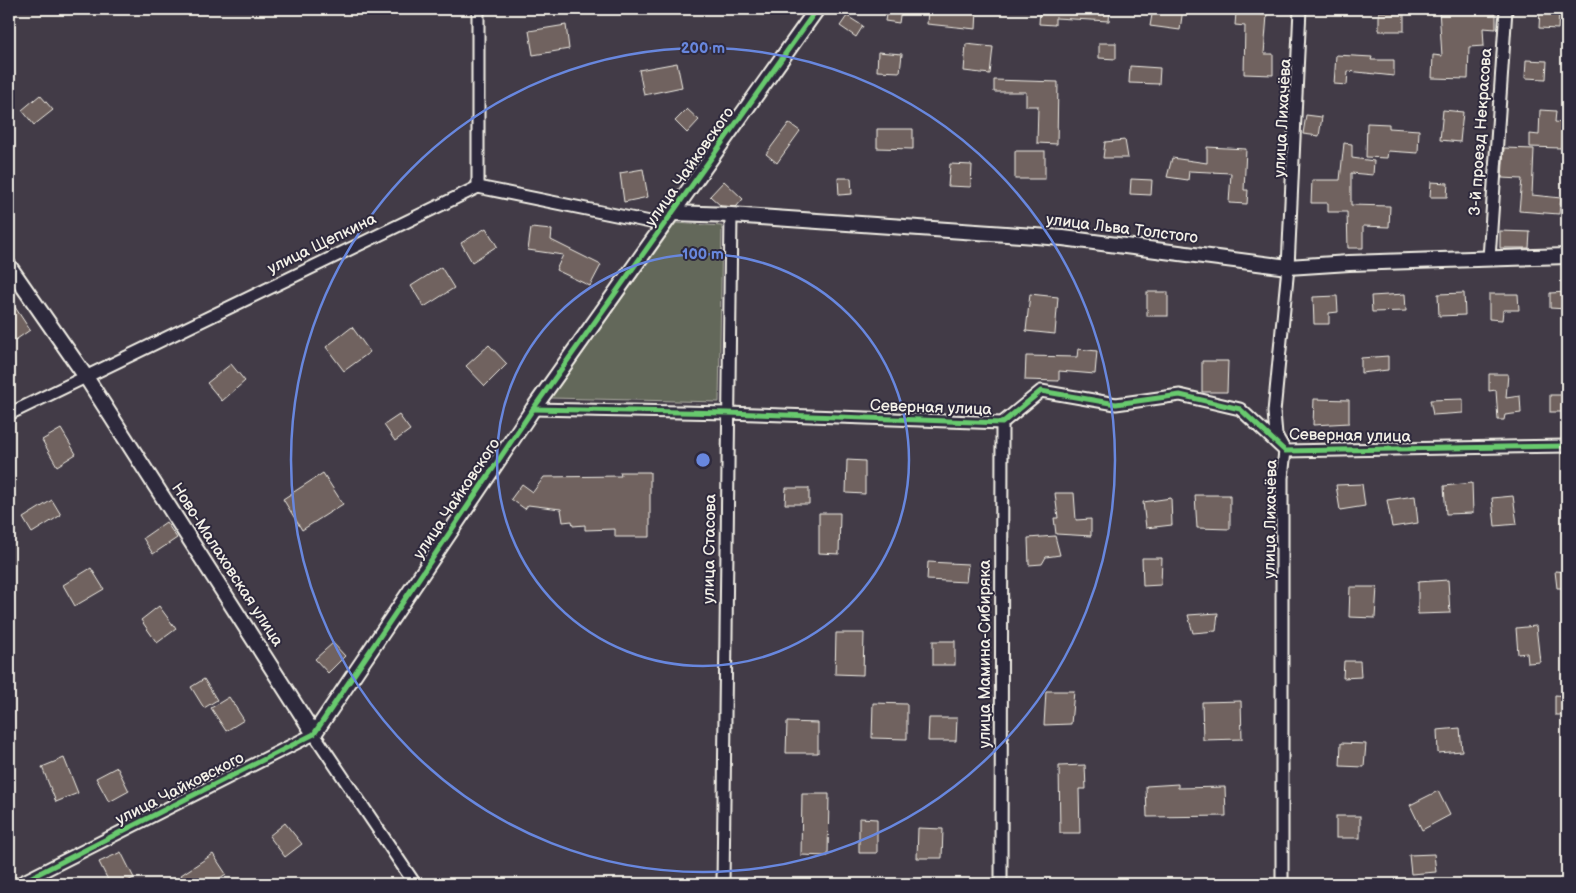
<svg xmlns="http://www.w3.org/2000/svg" width="1576" height="893" font-family="'Balsamiq Sans',sans-serif">
	<style>
		.green { fill: #64685a; stroke: #acaca1 }
		.building { fill: #70625e; stroke: #f4f1e8 }
		.lines { fill: none; stroke-linecap: round; stroke-linejoin: round }
		.minor-casing { stroke: #f4f1e8; stroke-width: 15 }
		.tertiary-casing { stroke: #f4f1e8; stroke-width: 18 }
		.minor { stroke: #2f2a3d; stroke-width: 11 }
		.tertiary { stroke: #2f2a3d; stroke-width: 14 }
		.cycleway-casing { stroke: #2f2a3d; stroke-width: 8 }
		.cycleway { stroke: #67ca6e; stroke-width: 5 }
		.ring { fill: none; stroke: #6887de; stroke-width: 2.5 }
		.labels { text-anchor: middle; dominant-baseline: central; stroke-width: 4; stroke-linejoin: round; paint-order: stroke }
		.street-label { font-size: 16px; fill: #f4f1e8; stroke: #2f2a3d }
		.centre { fill: #6887de; stroke: #2f2a3d; stroke-width: 2.5 }
		.ring-label { font-size: 15px; text-anchor: middle; font-weight: bold; fill: #6887de; stroke: #2f2a3d; stroke-width: 4; stroke-linejoin: round; paint-order: stroke }
	</style>
	<rect width="100%" height="100%" fill="#423b47"/>
	<filter id="ink" filterUnits="userSpaceOnUse"><feTurbulence type="fractalNoise" baseFrequency=".02" numOctaves="2"/><feDisplacementMap in="SourceGraphic" scale="10" xChannelSelector="R" yChannelSelector="G"/><feConvolveMatrix kernelMatrix="1 2 1 2 8 2 1 2 1" color-interpolation-filters="sRGB"/></filter>
	<g filter="url(#ink)">
		<polygon class="green" points="676,223 722,226 719,402 551,398"/>
		<g class="building">
			<polygon points="887,9 901,9 899,23 885,21"/>
			<polygon points="928,9 977,9 976,29 927,24"/>
			<polygon points="1040,9 1110,9 1109,21 1055,18 1055,25 1039,24"/>
			<polygon points="1153,9 1183,9 1180,30 1150,26"/>
			<polygon points="1439,9 1486,9 1486,11 1496,11 1496,29 1483,28 1484,46 1469,47 1468,79 1432,78 1433,55 1442,56"/>
			<polygon points="1540,9 1559,9 1558,29 1539,28"/>
			<rect x="1379" y="12" width="25" height="19"/>
			<polygon points="1236,13 1267,15 1264,54 1273,54 1273,75 1244,74 1245,26 1235,25"/>
			<polygon points="847,16 863,26 856,37 840,26"/>
			<polygon points="566,25 569,49 533,55 529,31"/>
			<polygon points="1099,43 1116,43 1116,59 1099,58"/>
			<polygon points="966,44 993,47 990,74 964,71"/>
			<polygon points="878,52 902,54 900,72 877,71"/>
			<polygon points="1336,55 1372,57 1371,60 1394,60 1394,76 1348,71 1347,85 1334,84"/>
			<polygon points="1526,60 1547,61 1546,79 1525,78"/>
			<polygon points="677,63 682,87 644,95 639,70"/>
			<polygon points="1130,66 1160,68 1159,84 1129,83"/>
			<polygon points="994,80 1058,82 1057,144 1037,143 1038,106 1026,106 1026,92 994,92"/>
			<polygon points="40,95 53,110 34,125 22,110"/>
			<polygon points="687,109 699,120 687,133 675,121"/>
			<polygon points="1443,110 1463,112 1460,142 1440,140"/>
			<polygon points="1540,110 1556,111 1555,122 1562,123 1561,148 1530,147 1530,134 1539,135"/>
			<polygon points="1306,115 1322,117 1319,136 1303,134"/>
			<polygon points="789,123 800,131 777,163 766,154"/>
			<polygon points="1367,123 1389,124 1389,128 1419,130 1418,153 1388,151 1387,158 1366,157"/>
			<polygon points="877,129 913,129 913,149 877,148"/>
			<polygon points="1125,140 1128,158 1103,158 1105,142"/>
			<polygon points="1344,143 1352,144 1352,158 1374,161 1373,175 1351,173 1351,205 1390,206 1389,227 1363,226 1363,248 1348,248 1347,212 1328,212 1328,203 1311,203 1312,180 1340,180"/>
			<polygon points="1207,147 1246,149 1244,190 1248,190 1247,204 1229,203 1231,173 1189,171 1188,180 1167,177 1172,158 1207,163"/>
			<polygon points="1504,148 1534,149 1532,195 1561,198 1559,214 1519,211 1522,179 1502,178"/>
			<rect x="1015" y="151" width="30" height="28"/>
			<polygon points="950,164 972,165 971,187 948,186"/>
			<polygon points="643,169 648,197 624,202 620,173"/>
			<polygon points="838,178 851,178 852,194 839,195"/>
			<polygon points="1131,179 1152,180 1151,195 1130,194"/>
			<polygon points="724,181 743,199 736,207 721,206 710,196"/>
			<polygon points="1431,182 1448,183 1447,197 1430,197"/>
			<polygon points="486,228 497,246 472,262 461,243"/>
			<polygon points="531,228 552,230 551,240 601,265 590,286 556,270 563,255 528,250"/>
			<polygon points="1500,231 1530,232 1529,248 1500,248"/>
			<polygon points="441,267 454,288 424,307 411,286"/>
			<rect x="1147" y="292" width="21" height="24"/>
			<polygon points="1567,292 1567,309 1550,308 1550,293"/>
			<polygon points="1464,293 1465,315 1439,316 1438,294"/>
			<polygon points="1030,294 1058,297 1055,334 1026,331"/>
			<polygon points="1405,294 1406,311 1372,312 1371,296"/>
			<polygon points="1489,294 1518,294 1519,310 1503,310 1502,320 1489,319"/>
			<polygon points="1337,296 1338,312 1329,313 1329,324 1314,324 1313,297"/>
			<polygon points="9,298 30,330 14,341 9,334"/>
			<polygon points="352,327 370,352 344,371 326,347"/>
			<polygon points="489,345 507,364 485,386 466,366"/>
			<polygon points="1078,349 1097,351 1095,374 1059,371 1059,381 1025,380 1026,356 1077,357"/>
			<polygon points="1388,356 1388,370 1361,373 1361,358"/>
			<polygon points="1202,361 1228,361 1227,392 1202,392"/>
			<polygon points="231,364 245,381 222,401 207,383"/>
			<polygon points="1489,374 1508,374 1506,398 1520,396 1521,413 1505,415 1504,420 1498,420 1496,390 1489,391"/>
			<rect x="1550" y="395" width="17" height="17"/>
			<polygon points="1314,399 1349,400 1349,423 1313,425"/>
			<polygon points="1463,399 1463,413 1433,415 1430,400"/>
			<polygon points="399,415 410,430 395,441 384,425"/>
			<polygon points="61,429 76,454 57,466 42,440"/>
			<polygon points="847,460 865,461 865,494 846,493"/>
			<polygon points="620,472 650,472 650,537 615,537 615,529 585,530 585,525 573,526 572,521 563,522 561,509 528,505 525,509 511,499 522,484 533,492 544,477 621,476"/>
			<polygon points="323,473 343,504 302,530 283,499"/>
			<polygon points="1472,483 1473,513 1446,514 1444,486"/>
			<polygon points="1362,484 1365,506 1340,510 1336,485"/>
			<polygon points="786,488 809,488 809,504 785,504"/>
			<polygon points="1055,493 1074,493 1076,520 1091,519 1091,536 1056,534 1054,518 1058,518"/>
			<polygon points="1195,495 1230,495 1230,529 1197,528"/>
			<polygon points="1415,496 1418,523 1392,527 1387,500"/>
			<polygon points="1513,496 1517,524 1495,526 1492,498"/>
			<polygon points="1171,498 1172,525 1146,528 1143,502"/>
			<polygon points="52,500 61,515 32,533 23,518"/>
			<polygon points="819,513 840,513 839,554 819,553"/>
			<polygon points="166,522 177,538 153,554 143,538"/>
			<polygon points="1055,536 1060,555 1046,557 1042,564 1029,565 1028,538"/>
			<polygon points="1142,558 1162,558 1161,585 1143,586"/>
			<polygon points="928,562 968,564 966,582 927,580"/>
			<polygon points="91,568 104,589 75,606 63,585"/>
			<polygon points="1555,571 1567,572 1567,588 1557,588"/>
			<polygon points="1448,580 1450,613 1418,614 1418,582"/>
			<polygon points="1350,587 1377,587 1375,618 1349,617"/>
			<polygon points="159,606 176,629 157,643 141,620"/>
			<polygon points="1218,613 1216,631 1193,633 1188,615"/>
			<polygon points="1536,626 1540,662 1528,663 1527,653 1518,654 1516,628"/>
			<polygon points="836,633 864,633 863,675 835,674"/>
			<rect x="933" y="641" width="22" height="24"/>
			<polygon points="333,643 345,656 328,673 315,659"/>
			<polygon points="1344,661 1360,661 1361,677 1343,678"/>
			<polygon points="204,679 217,700 204,708 191,687"/>
			<polygon points="1046,691 1074,691 1071,724 1044,725"/>
			<polygon points="1555,695 1567,696 1567,715 1555,715"/>
			<polygon points="229,697 244,720 226,731 211,708"/>
			<polygon points="1241,701 1242,739 1203,740 1202,702"/>
			<polygon points="873,703 907,704 907,739 872,738"/>
			<polygon points="929,718 957,718 956,741 928,741"/>
			<polygon points="787,722 818,723 818,753 786,753"/>
			<polygon points="1460,728 1462,751 1438,753 1437,730"/>
			<polygon points="1341,743 1366,744 1364,767 1340,766"/>
			<polygon points="64,758 78,793 56,802 42,767"/>
			<polygon points="1085,765 1086,789 1079,789 1080,833 1060,833 1059,766"/>
			<polygon points="117,767 129,791 109,802 96,778"/>
			<polygon points="1178,784 1178,788 1225,787 1226,816 1147,817 1146,786"/>
			<polygon points="1438,791 1450,815 1422,830 1410,805"/>
			<polygon points="802,794 829,794 828,856 801,855"/>
			<rect x="1336" y="816" width="24" height="22"/>
			<polygon points="859,818 877,819 877,853 859,853"/>
			<polygon points="285,823 302,844 285,857 269,836"/>
			<polygon points="918,828 943,829 942,858 917,858"/>
			<polygon points="121,852 134,878 120,884 110,884 99,862"/>
			<polygon points="213,854 226,874 211,884 186,884 181,875"/>
			<polygon points="1434,854 1436,872 1411,874 1409,855"/>
		</g>
		<g class="lines">
			<g class="minor-casing">
				<g id="minor">
					<polyline points="478,187 478,9"/>
					<polyline points="1489,258 1506,9"/>
					<polyline points="533,409 728,413 1002,423 1041,391 1116,404 1180,395 1240,409 1285,451 1567,446"/>
					<polyline points="9,414 478,187 665,225"/>
					<polyline points="18,884 314,734 415,884"/>
					<polyline points="723,884 731,215"/>
					<polyline points="1001,884 1002,423"/>
					<polyline points="1282,884 1282,478 1285,451 1276,435 1274,412 1288,267 1300,9"/>
				</g>
			</g>
			<g class="tertiary-casing">
				<g id="tertiary">
					<polyline points="673,213 731,215 1063,238 1288,267 1349,263 1567,256"/>
					<polyline points="9,266 86,377 314,734 533,409 817,9"/>
				</g>
			</g>
			<use href="#minor" class="minor"/>
			<use href="#tertiary" class="tertiary"/>
			<g class="cycleway-casing">
				<g id="cycleway">
					<polyline points="533,409 728,413 1002,423 1041,391 1116,404 1180,395 1240,409 1285,451 1567,446"/>
					<polyline points="18,884 314,734 533,409 817,9"/>
				</g>
			</g>
			<use href="#cycleway" class="cycleway"/>
		</g>
	</g>
	<g class="ring">
		<circle cx="703" cy="460" r="206"/>
		<circle cx="703" cy="460" r="412"/>
	</g>
	<g class="labels">
		<g class="street-label">
			<text transform="translate(1283 118) rotate(-87)">улица Лихачёва</text>
			<text transform="translate(1481 132) rotate(-86)">3-й проезд Некрасова</text>
			<text transform="translate(690 167) rotate(-55)">улица Чайковского</text>
			<text transform="translate(1122 229) rotate(7)">улица Льва Толстого</text>
			<text transform="translate(322 244) rotate(-26)">улица Щепкина</text>
			<text transform="translate(931 408) rotate(2)">Северная улица</text>
			<text transform="translate(1350 436) rotate(1)">Северная улица</text>
			<text transform="translate(457 499) rotate(-56)">улица Чайковского</text>
			<text transform="translate(1271 519) rotate(-89)">улица Лихачёва</text>
			<text transform="translate(710 549) rotate(-89)">улица Стасова</text>
			<text transform="translate(227 565) rotate(57)">Ново-Малаховская улица</text>
			<text transform="translate(985 654) rotate(-90)">улица Мамина-Сибиряка</text>
			<text transform="translate(180 789) rotate(-27)">улица Чайковского</text>
		</g>
	</g>
	<circle cx="703" cy="460" r="8" class="centre"/>
	<g class="ring-label">
		<text x="703" y="53">200 m</text>
		<text x="703" y="259">100 m</text>
	</g>
	<rect width="1576" height="893" fill="none" stroke="#2f2a3d" stroke-width="30"/>
	<rect x="15" y="15" width="1546" height="863" fill="none" stroke="#f4f1e8" stroke-width="2" filter="url(#ink)"/>
</svg>
